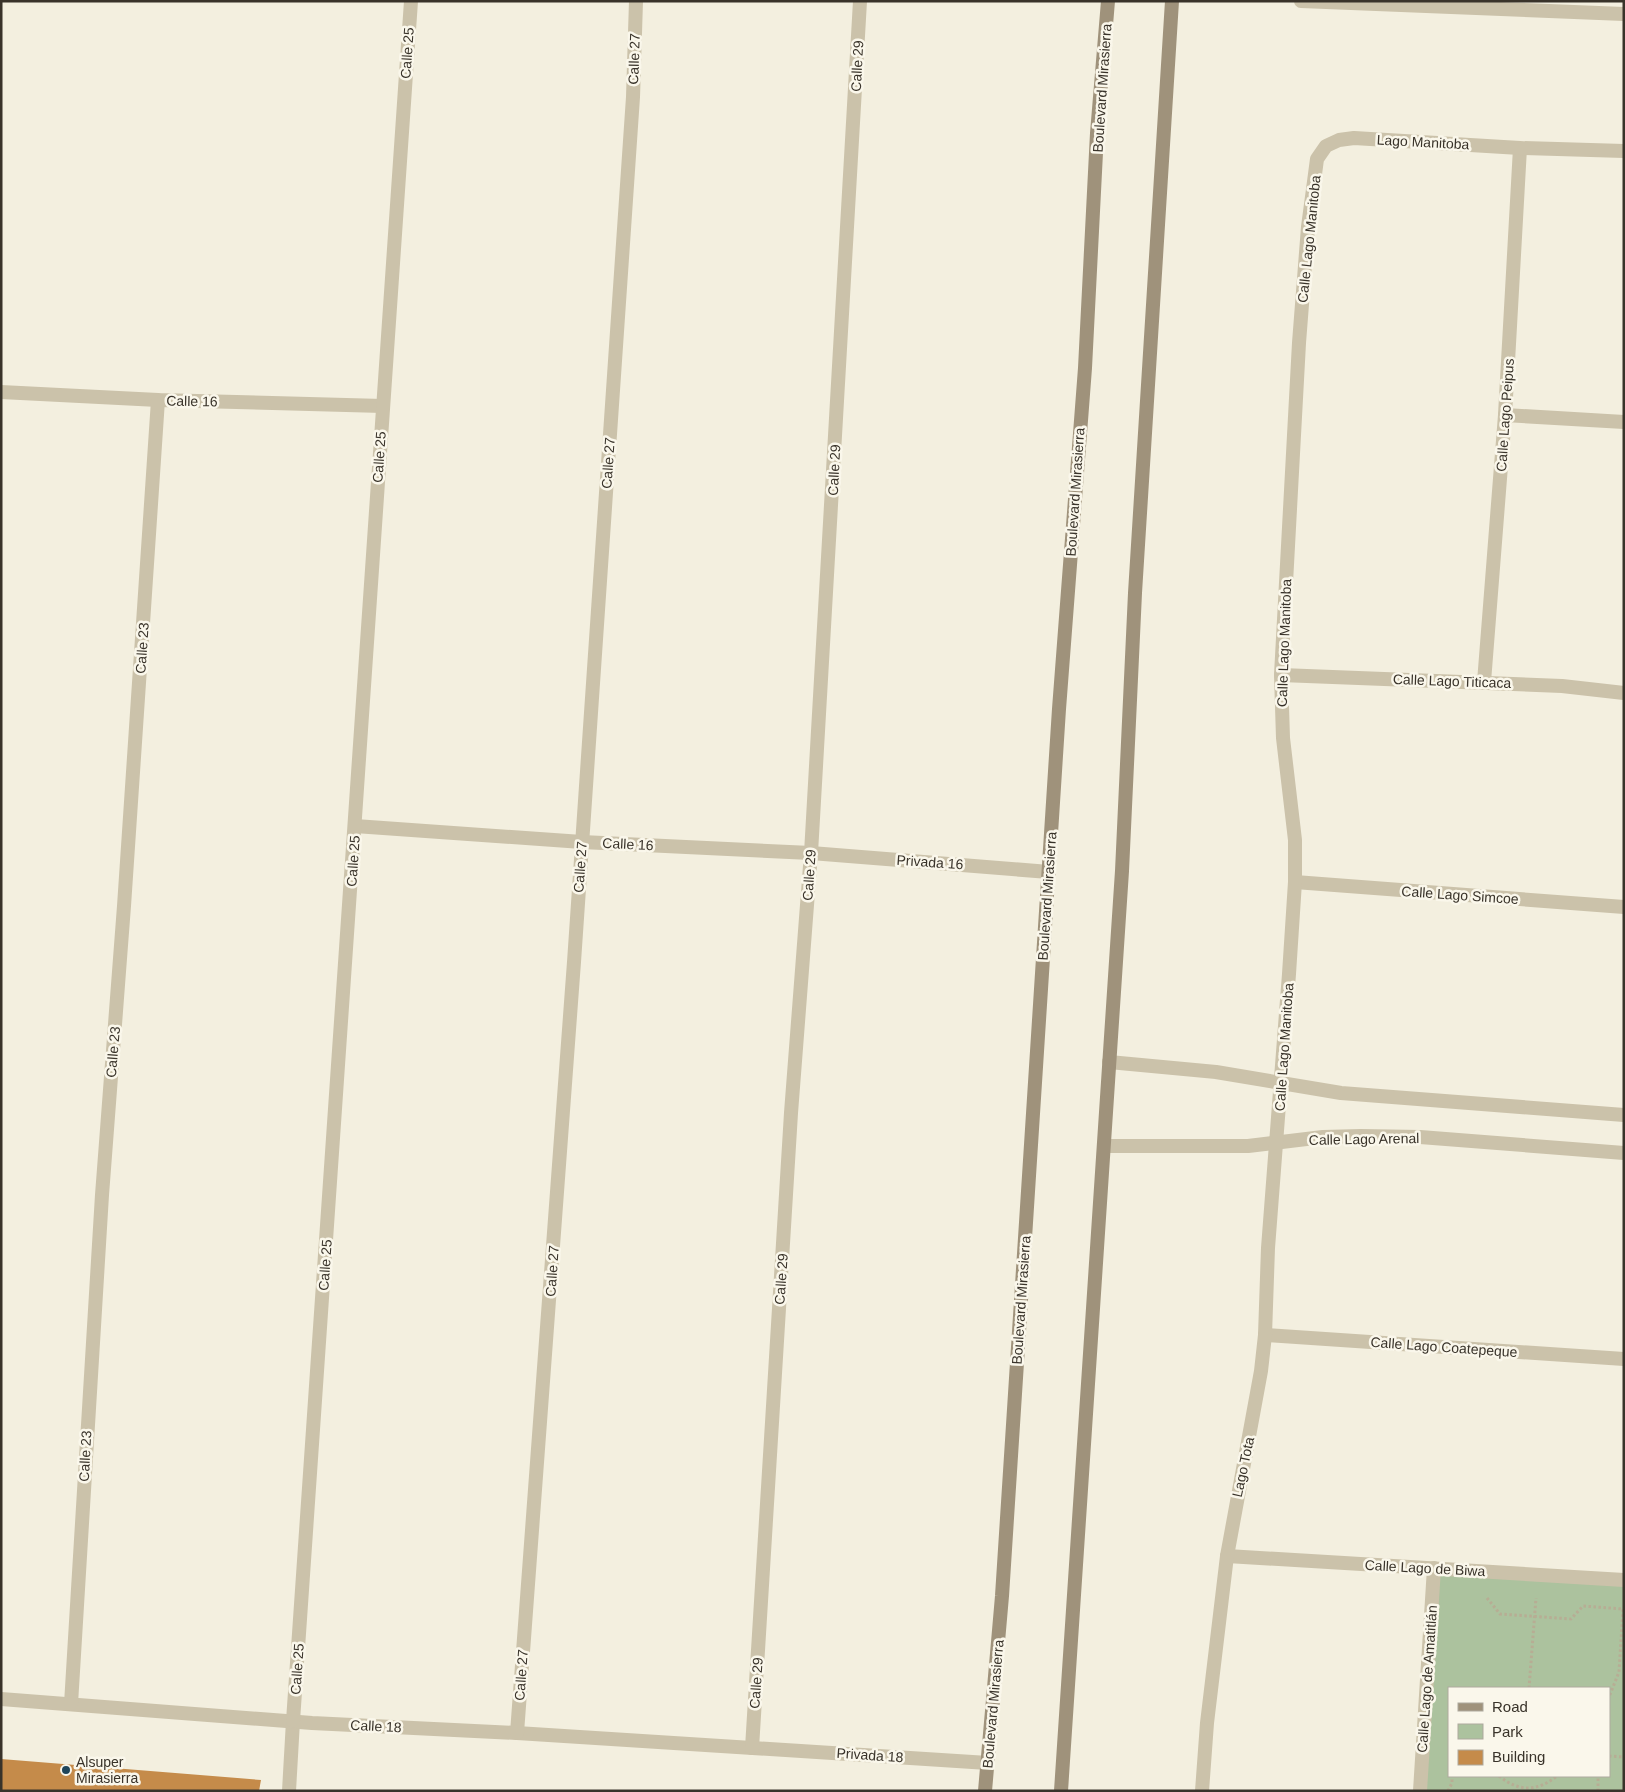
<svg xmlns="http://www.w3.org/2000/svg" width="1625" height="1792" font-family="Arial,sans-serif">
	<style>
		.green { fill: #acc29e; fill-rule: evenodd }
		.building { fill: #c58b4a }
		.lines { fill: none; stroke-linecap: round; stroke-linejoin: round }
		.path { stroke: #b7ad94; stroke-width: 3; stroke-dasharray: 2.5 2.5; stroke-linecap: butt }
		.service { stroke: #cbc2aa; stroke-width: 14 }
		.minor { stroke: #cbc2aa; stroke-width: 14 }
		.secondary { stroke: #9f927b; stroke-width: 14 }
		.poi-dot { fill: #1f455a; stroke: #faf7eb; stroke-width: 2 }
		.labels { text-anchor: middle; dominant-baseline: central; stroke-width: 5; stroke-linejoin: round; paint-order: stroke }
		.street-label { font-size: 14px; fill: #39332a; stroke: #faf7eb }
		.poi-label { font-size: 14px; fill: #39332a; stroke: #faf7eb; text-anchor: start }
	</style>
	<rect width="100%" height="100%" fill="#f3efdf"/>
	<path class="green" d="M1434,1568L1624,1580V1791H1419ZM1449,1688H1609V1776H1449Z"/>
	<polygon class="building" points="1,1759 261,1780 259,1791 1,1791"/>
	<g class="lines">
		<g class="path">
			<polyline points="1487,1598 1500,1614 1571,1619 1583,1606 1623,1609 1619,1672 1609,1697"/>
			<polyline points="1529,1688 1536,1598"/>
			<polyline points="1609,1756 1624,1757"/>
			<path d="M1499,1776C1519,1792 1537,1792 1557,1776"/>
			<polyline points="1448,1791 1452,1783 1452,1776"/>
			<polyline points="1598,1791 1598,1776"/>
		</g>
		<polyline class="service" points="289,1791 293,1721"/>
		<g class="minor">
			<polyline points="1301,1 1624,14"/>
			<polyline points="1,392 158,400 383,406"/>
			<polyline points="1505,415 1624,422"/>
			<polyline points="1281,675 1562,686 1624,693"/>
			<polyline points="1484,682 1505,415 1520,148"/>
			<polyline points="355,826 582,842 811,853 1049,872"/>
			<polyline points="1295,882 1624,907"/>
			<polyline points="1109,1062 1216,1072 1341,1093 1624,1115"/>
			<polyline points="1104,1146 1248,1146 1323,1137 1361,1136 1420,1137 1624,1153"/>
			<polyline points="1265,1335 1624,1359"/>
			<polyline points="1227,1556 1624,1580"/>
			<polyline points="1,1699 312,1723 517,1733 988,1763"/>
			<polyline points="71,1704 102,1195 124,906 158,400"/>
			<polyline points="293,1721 411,1"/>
			<polyline points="517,1733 574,962 633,97 636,1"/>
			<polyline points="752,1748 791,1113 811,853 860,1"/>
			<polyline points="1202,1791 1207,1723 1227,1556 1261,1371 1265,1335 1268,1248 1289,974 1295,882 1295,840 1283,738 1281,675 1299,343 1308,227 1317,159 1326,146 1339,140 1354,138 1520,148 1624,151"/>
			<polyline points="1420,1791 1434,1568"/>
		</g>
		<g class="secondary">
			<polyline points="985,1791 1002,1596 1059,709 1085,368 1097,133 1108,1"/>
			<polyline points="1061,1791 1122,871 1135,593 1172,1"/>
		</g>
	</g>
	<circle class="poi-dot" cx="66" cy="1770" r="5"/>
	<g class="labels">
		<g class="street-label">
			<text transform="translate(407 53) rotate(-86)">Calle 25</text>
			<text transform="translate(634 59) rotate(-88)">Calle 27</text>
			<text transform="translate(857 66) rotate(-87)">Calle 29</text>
			<text transform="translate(1102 88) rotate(-86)">Boulevard Mirasierra</text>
			<text transform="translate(1423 142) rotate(3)">Lago Manitoba</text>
			<text transform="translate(1309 239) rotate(-84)">Calle Lago Manitoba</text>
			<text transform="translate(192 401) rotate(1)">Calle 16</text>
			<text transform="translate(1505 415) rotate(-86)">Calle Lago Peipus</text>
			<text transform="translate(379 457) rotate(-86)">Calle 25</text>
			<text transform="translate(608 463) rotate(-86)">Calle 27</text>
			<text transform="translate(834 470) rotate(-87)">Calle 29</text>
			<text transform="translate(1075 492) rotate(-86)">Boulevard Mirasierra</text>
			<text transform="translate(1284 643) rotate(-88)">Calle Lago Manitoba</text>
			<text transform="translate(142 648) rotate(-86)">Calle 23</text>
			<text transform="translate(1452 681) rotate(2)">Calle Lago Titicaca</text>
			<text transform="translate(628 844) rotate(3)">Calle 16</text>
			<text transform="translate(353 861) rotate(-86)">Calle 25</text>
			<text transform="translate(930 862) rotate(4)">Privada 16</text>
			<text transform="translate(580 867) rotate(-86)">Calle 27</text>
			<text transform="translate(809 875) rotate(-86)">Calle 29</text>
			<text transform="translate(1460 895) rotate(4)">Calle Lago Simcoe</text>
			<text transform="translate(1047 896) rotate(-86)">Boulevard Mirasierra</text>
			<text transform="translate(1284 1047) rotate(-86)">Calle Lago Manitoba</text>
			<text transform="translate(113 1052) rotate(-85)">Calle 23</text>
			<text transform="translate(1364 1139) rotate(-1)">Calle Lago Arenal</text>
			<text transform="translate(325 1265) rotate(-86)">Calle 25</text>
			<text transform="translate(552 1271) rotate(-86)">Calle 27</text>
			<text transform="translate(781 1279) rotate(-86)">Calle 29</text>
			<text transform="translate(1021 1300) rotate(-86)">Boulevard Mirasierra</text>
			<text transform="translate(1444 1347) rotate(4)">Calle Lago Coatepeque</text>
			<text transform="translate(85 1456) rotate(-87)">Calle 23</text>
			<text transform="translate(1243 1467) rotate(-78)">Lago Tota</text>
			<text transform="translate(1425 1568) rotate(3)">Calle Lago de Biwa</text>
			<text transform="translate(297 1669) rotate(-86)">Calle 25</text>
			<text transform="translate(521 1675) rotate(-86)">Calle 27</text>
			<text transform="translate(1427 1679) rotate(-86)">Calle Lago de Amatitlán</text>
			<text transform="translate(756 1683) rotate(-86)">Calle 29</text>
			<text transform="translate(993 1704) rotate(-85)">Boulevard Mirasierra</text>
			<text transform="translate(376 1726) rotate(3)">Calle 18</text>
			<text transform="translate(870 1755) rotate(4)">Privada 18</text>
		</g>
		<g class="poi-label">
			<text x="76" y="1762">Alsuper<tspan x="76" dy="16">Mirasierra</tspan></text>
		</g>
	</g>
	<rect width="1625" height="1792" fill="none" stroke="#39332a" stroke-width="5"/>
	<rect x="1448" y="1687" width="162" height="90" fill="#faf7eb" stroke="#ada99e"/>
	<rect x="1458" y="1703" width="25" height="8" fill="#9f927b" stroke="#ada99e"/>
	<text x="1492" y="1712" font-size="15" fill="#39332a">Road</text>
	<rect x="1458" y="1724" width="25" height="15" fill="#acc29e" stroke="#ada99e"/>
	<text x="1492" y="1737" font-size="15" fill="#39332a">Park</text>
	<rect x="1458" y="1750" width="25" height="15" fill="#c58b4a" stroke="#ada99e"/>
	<text x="1492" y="1762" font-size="15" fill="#39332a">Building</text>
</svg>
